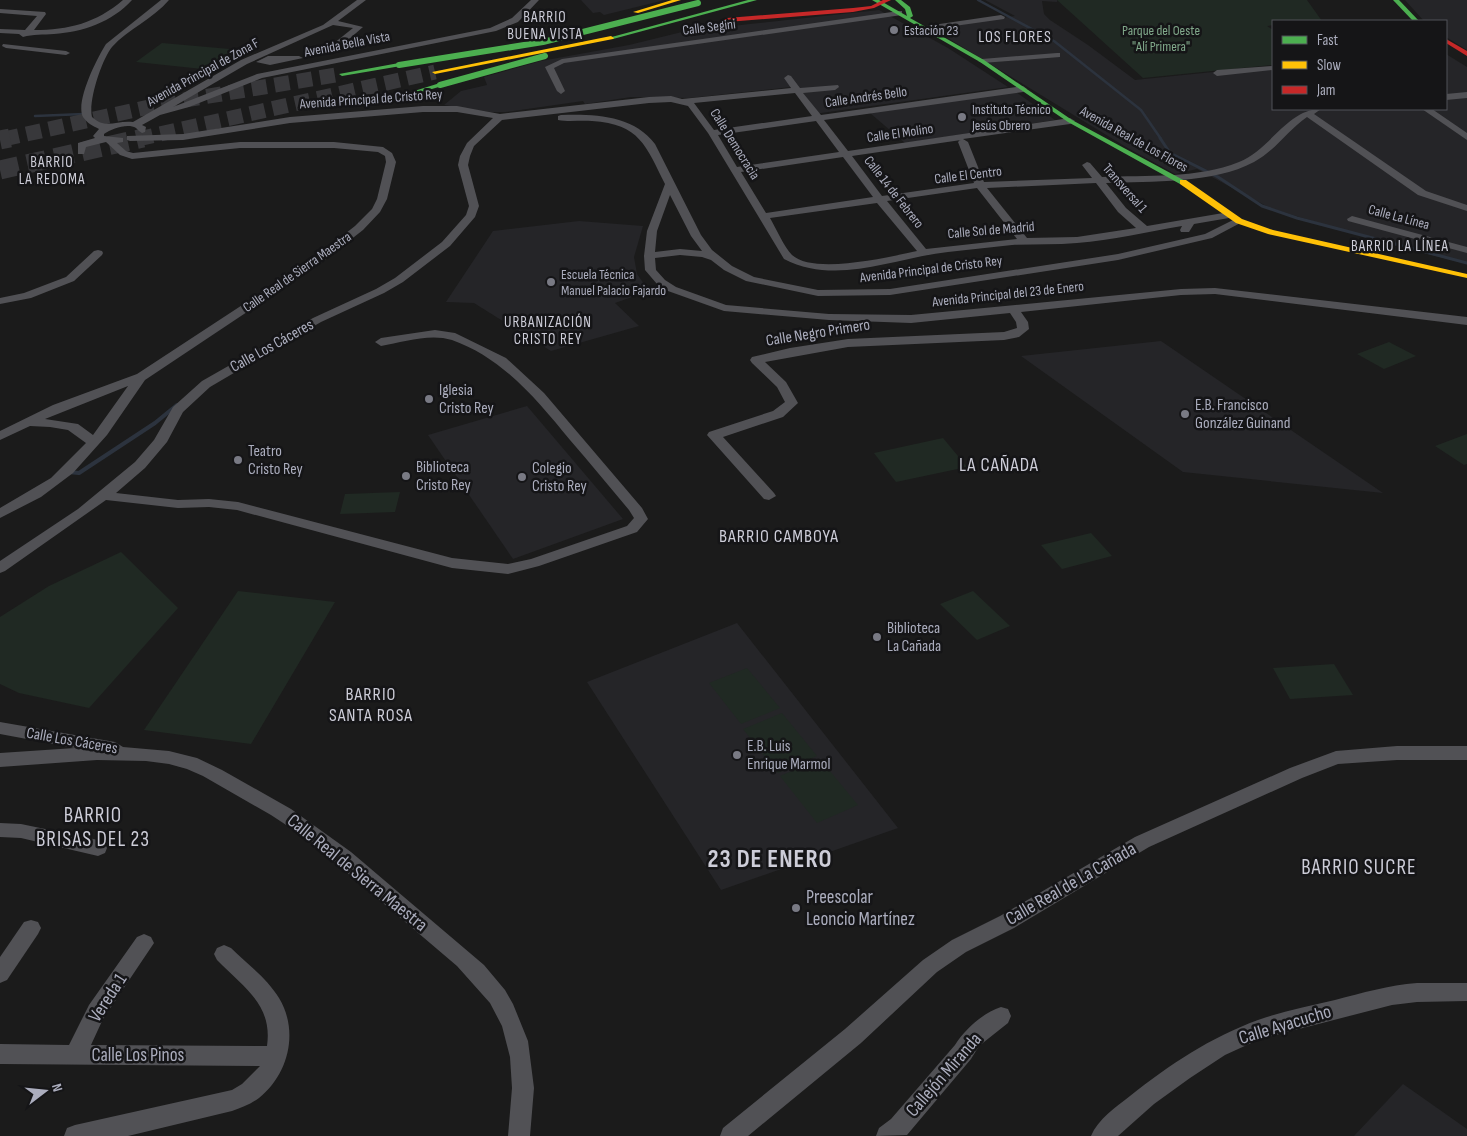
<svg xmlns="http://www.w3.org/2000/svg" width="1467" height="1136" font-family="'Sofia Sans Condensed',sans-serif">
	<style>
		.built { fill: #252528 }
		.green { fill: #202923 }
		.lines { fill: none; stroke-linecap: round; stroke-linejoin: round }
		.stream-far2 { stroke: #2c333e; stroke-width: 2.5 }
		.stream-far1 { stroke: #2c333e; stroke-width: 3 }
		.stream { stroke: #2c333e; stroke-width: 4 }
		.highway-tunnel-far1 { stroke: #38383b; stroke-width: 15; stroke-dasharray: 15 8; stroke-linecap: butt }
		.highway-tunnel { stroke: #38383b; stroke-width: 19; stroke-dasharray: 19 9; stroke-linecap: butt }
		.street { fill: #515155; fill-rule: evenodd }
		.fast { fill: #4caf50; fill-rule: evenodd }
		.slow { fill: #ffc107; fill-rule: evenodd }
		.jam { fill: #c62828; fill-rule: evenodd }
		.fast-bridge { stroke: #4caf50; stroke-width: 6 }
		.poi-dot { fill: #797a84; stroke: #151517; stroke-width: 2 }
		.labels { text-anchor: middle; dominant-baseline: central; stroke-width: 5; stroke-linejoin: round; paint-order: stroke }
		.far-street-label { font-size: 14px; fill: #abadbd; stroke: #151517 }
		.far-poi-label { font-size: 14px; fill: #abadbd; stroke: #151517; text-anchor: start }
		.far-park-label { font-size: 14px; fill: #81a98b; stroke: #151517 }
		.far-neighbourhood-label { font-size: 15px; letter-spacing: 1px; fill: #cdcdd8; stroke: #151517 }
		.far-quarter-label { font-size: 16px; letter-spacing: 1px; fill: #cdcdd8; stroke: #151517 }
		.street-label { font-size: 16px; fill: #abadbd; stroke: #151517 }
		.poi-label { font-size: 16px; fill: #abadbd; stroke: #151517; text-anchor: start }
		.neighbourhood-label { font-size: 18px; letter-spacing: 1px; fill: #cdcdd8; stroke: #151517 }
		.quarter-label { font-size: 19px; letter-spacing: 1px; fill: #cdcdd8; stroke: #151517 }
		.near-street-label { font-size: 19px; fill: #abadbd; stroke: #151517 }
		.near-poi-label { font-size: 19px; fill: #abadbd; stroke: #151517; text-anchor: start }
		.near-neighbourhood-label { font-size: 21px; letter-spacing: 1px; fill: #cdcdd8; stroke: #151517 }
		.near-district-label { font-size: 25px; font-weight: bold; letter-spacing: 1px; fill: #cdcdd8; stroke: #151517 }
	</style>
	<rect width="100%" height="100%" fill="#1b1b1b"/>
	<g class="built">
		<polygon points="581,0 665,0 604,15 600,12 593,13"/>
		<polygon points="985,0 1057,0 1057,2 1042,1 1044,14 1050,20 1088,45 1135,80 1273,66 1273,109 1446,109 1446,54 1467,67 1467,264 1385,243 1270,208 1197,169 1175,174 1126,147 933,29 1015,16"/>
		<polygon points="1405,0 1467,0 1467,50 1446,37 1446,21 1424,21"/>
		<polygon points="879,10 948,48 1008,87 814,114 791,87 689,98 631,97 585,104 583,101 506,112 490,112 444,105 461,91 487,85 484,77 541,61 629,45 686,31"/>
		<polygon points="1016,92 1055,120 905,143 870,113"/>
		<polygon points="579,221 643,226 634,257 637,274 649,291 615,303 639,326 551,351 474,303 446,302 493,231"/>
		<polygon points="1161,341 1383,493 1183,472 1021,356"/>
		<polygon points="527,406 623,519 513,559 428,435"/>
		<polygon points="737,623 898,828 721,890 587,682"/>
		<polygon points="1403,1084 1467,1129 1467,1136 1354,1136"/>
	</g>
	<g class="green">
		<polygon points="1057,0 1307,0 1322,21 1273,21 1273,25 1267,26 1273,30 1273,65 1143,78"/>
		<polygon points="162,43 241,50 212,70 136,62"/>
		<polygon points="1389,342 1416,356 1384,369 1357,354"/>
		<polygon points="1467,434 1467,464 1464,465 1435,446"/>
		<polygon points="943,438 967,467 896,482 874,453"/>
		<polygon points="400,492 395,512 340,514 345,494"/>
		<polygon points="1091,533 1112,556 1062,569 1041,545"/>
		<polygon points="121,552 178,608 89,708 19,693 0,684 0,617 49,586"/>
		<polygon points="238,591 335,602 251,744 144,730"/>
		<polygon points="973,591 1010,626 977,640 940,604"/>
		<polygon points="1334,664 1353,695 1290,699 1273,668"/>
		<polygon points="747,668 780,708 741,724 709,683"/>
		<polygon points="782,713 817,756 778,773 743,729"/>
		<polygon points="820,759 858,805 817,823 780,776"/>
	</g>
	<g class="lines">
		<g class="stream-far2">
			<polyline points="978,0 1054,41 1141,110 1161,139"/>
			<polyline points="35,116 84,114"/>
		</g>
		<polyline class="stream-far1" points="1160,138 1170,153 1218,177 1262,206 1297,218 1467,263"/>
		<polyline class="stream" points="68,472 79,473 155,423 177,405"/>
		<g class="highway-tunnel-far1">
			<polyline points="4,139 167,103 342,74"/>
			<polyline points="138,139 435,72"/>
		</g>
		<g class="highway-tunnel">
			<polyline points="0,140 10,138"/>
			<polyline points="0,170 143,138"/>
		</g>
		<g class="street">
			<path d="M123,0H132C112,22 83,32 54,34C43,35 33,34 23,37L19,34L0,33V29L25,30L37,16L0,13V9L45,12L46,14L34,30C69,30 96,23 123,0Z"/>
			<path d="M161,0H169C153,19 128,29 112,47C102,59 88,101 92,117C106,130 116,120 133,122L241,60L323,25L357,0H366L338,21L363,27L334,52L311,57L307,55L328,48L353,28L333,25L247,64L173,107L257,74L490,28L512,18L531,0H539L518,22L496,31L262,78L189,107L160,115L142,125L146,127L145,132L142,133C140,132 138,130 136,128C127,123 112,129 104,134V136L123,138V142L117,143L126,151L133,153L240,142H334L383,147L392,153L396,162L387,199L380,212L363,230L322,262L145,380L107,435L73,473L41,497L0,518V508L51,478L86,443L68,430L50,427L30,426L0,440V431L53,405L137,374L314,258L355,226L372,209L377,199L386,162L385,156L378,152L334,148H240L132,159L120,155L106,142L86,147L84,154H78V143L95,138L93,136L99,129C93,126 87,123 83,117C75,102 97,58 106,44ZM128,386L93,435L78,424L45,419Z"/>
			<polygon points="899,11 902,11 902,15 564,63 554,68 565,91 561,94 557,91 545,67 562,59"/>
			<polygon points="1001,15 1005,17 1004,19 926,30 922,28 926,26"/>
			<polygon points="3,44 66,51 70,53 66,55 6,48 2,46"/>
			<polygon points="1057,53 1060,53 1060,57 982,63 978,61 982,59"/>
			<polygon points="268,56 299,56 303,58 270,65 256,62"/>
			<polygon points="1273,66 1273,70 1217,76 1213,73 1217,70"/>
			<path d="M788,75L791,76L800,88L838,85L839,87L835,90L803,93L821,115L1023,86L1027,89L1023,92L824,120L848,151L1070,118L1075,121L1070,124L963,139L968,142L984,182L1092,178L1082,165L1087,162L1090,163L1102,177C1146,175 1197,179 1239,162C1270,150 1287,109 1321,109L1314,114L1426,191L1467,205V211L1418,195L1307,117C1288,130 1275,151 1254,162C1213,184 1151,181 1106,183L1126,208L1147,226L1229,212L1234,215L1229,218L1194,224L1189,232H1181L1180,230L1182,226C1147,232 1112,240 1077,243C1056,245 1034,244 1012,245C991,247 969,250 948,252C893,258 837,286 784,259L708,133L688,106L671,102L649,103L502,120L474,146L470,156L468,165L479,206L475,217L450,246L403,282L384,293L321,322L210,387L183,412L167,442L145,468L116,493L178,500L209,499L238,502L452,558L508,564L531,559L627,526L634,518L629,510C609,486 590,463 570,440C537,400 503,358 452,340C430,333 403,342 381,346L375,342L381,338L435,330L455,333L506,358L544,393L642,508L648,519L637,532L539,566L508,574L452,568L237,510L209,507L178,508L106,500L5,571L0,573V561L78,509L135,462L154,440L173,407L202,381L313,318L376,289L395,278L442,242L466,215L469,206L458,165L460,156L467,143L493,118L457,112H423L290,123L183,140L130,141L127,140V136L183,134L290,117L423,106H457L500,114L649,97L671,96L682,99L791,88L784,78ZM795,93L812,116L714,130L694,103ZM816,121L839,152L737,167L718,135ZM960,140L958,142L974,183L882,196L852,156L961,140ZM843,157L873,197L766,213L741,172ZM1096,183L1118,212L1136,228L1077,237L1027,238L987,188ZM977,188L1017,239L926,249L887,201ZM877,203L917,251C889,257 814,275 792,255C784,247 776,228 770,218Z"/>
			<polygon points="1467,92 1467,98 1446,100 1446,94"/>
			<polygon points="1422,109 1432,109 1467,133 1467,140"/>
			<path d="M561,115C595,114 633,115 655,144L701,235L712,250L732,266L754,277L818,290L890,289L1118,254L1205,234L1235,219L1239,218L1244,221L1212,238L1118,260L890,295L818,296L746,281L724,270L711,260L702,257L680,255L655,258L656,270L665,280L676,287L726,305L829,314L911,315L1181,289L1215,288L1467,317V325L1215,294L1181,295L1021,312L1028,322L1029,329L1019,337L1004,340L848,347L765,362L786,382L798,403L783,417L723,437L774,493L776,496L769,500L764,499L707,435L709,432L773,411L785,402L777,387L752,363L750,360L752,357L790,348L848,339L1004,332L1017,328L1016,322L1010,313L911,323L829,320L724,311L668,291L657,284L645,270L644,256L647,231L665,184C646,146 640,124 592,121C581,120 569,122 558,120V116ZM670,195L691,236L702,251L680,249L655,252L657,231Z"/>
			<polygon points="1352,216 1467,247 1467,253 1348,221 1347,219"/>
			<polygon points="98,250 102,251 103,253 102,255 74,281 31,298 0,304 0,298 24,293 66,277 94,251"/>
			<polygon points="0,722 115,742 123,747 169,751 197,758 222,770 291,809 351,852 484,965 505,990 513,1004 528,1041 534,1088 530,1136 508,1136 512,1088 510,1057 502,1026 490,1003 457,966 309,840 271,815 203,776 187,769 169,764 146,761 97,760 0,767 0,753 75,748 0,734"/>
			<polygon points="1397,746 1467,746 1467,760 1397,760 1338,764 1302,778 1149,847 1014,928 966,952 937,972 861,1043 748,1136 720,1136 723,1128 845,1029 923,960 952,940 1000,916 1135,837 1290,768 1336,751"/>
			<polygon points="0,823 21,824 98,840 105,843 107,848 105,853 98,856 21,838 0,837"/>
			<polygon points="31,920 38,922 41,928 38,934 7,980 0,983 0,957 24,922"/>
			<path d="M144,934L151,937L154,943L103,1019L91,1045L267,1046C273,1004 243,987 217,960L214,954L217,948L224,945L231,948C247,964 267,978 279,998C299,1031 289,1074 259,1098C251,1104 241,1108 232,1111L128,1136H64L67,1128L75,1125L232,1090L242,1084L260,1066L0,1064V1044L69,1045L89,1005L137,937Z"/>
			<path d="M1417,983H1467V1001L1417,1002L1392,1005L1260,1039L1225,1055L1190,1078L1154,1104L1118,1136H1091C1098,1119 1116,1107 1130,1096C1169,1065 1211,1037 1258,1020C1283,1011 1309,1006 1335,1000C1362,993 1389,985 1417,983Z"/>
			<path d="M1001,1007L1008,1009L1011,1016L1008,1023L979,1046L971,1059L907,1135L876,1136L879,1128L891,1119L955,1045C965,1029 983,1013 1001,1007Z"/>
		</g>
		<g class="fast">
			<polygon points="748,0 757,0 613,39 608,38"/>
			<polygon points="872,0 879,0 907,16 905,9 895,0 901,0 910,7 913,16 910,18 984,60 1072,120 1187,182 1180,184 1068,122 980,62"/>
			<polygon points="1393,0 1399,0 1419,21 1413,21"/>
			<polygon points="399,63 401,64 401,66 342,76 339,74"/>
			<polygon points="440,83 442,84 442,86 385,103 382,101"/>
		</g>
		<g class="slow">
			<polygon points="672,0 681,0 638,13 633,12"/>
			<polygon points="611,36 614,38 613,39 435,74 432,72"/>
			<polygon points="1180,180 1186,180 1242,219 1273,230 1467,274 1467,278 1268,234 1236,223 1180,184"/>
		</g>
		<g class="jam">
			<polygon points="883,0 891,0 874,8 853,12 727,22 724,20 727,18 853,8 871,6"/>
			<polygon points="1446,39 1467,51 1467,56 1446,43"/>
		</g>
		<g class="fast-bridge">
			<polyline points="399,65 543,42 698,3"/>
			<polyline points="440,85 545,56"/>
		</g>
	</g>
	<g class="poi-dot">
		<circle cx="894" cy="30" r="5"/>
		<circle cx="962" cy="117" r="5"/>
		<circle cx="551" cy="282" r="5"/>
		<circle cx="429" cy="399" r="5"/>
		<circle cx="1185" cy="414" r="5"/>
		<circle cx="238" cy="460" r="5"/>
		<circle cx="406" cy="476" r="5"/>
		<circle cx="522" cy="477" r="5"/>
		<circle cx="877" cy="637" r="5"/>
		<circle cx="737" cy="755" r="5"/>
		<circle cx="796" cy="908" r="5"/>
	</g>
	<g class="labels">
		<g class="far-street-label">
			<text transform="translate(709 27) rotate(-7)">Calle Segini</text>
			<text transform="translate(347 44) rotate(-11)">Avenida Bella Vista</text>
			<text transform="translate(203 72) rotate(-29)">Avenida Principal de Zona F</text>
			<text transform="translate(866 97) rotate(-8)">Calle Andrés Bello</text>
			<text transform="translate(371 99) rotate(-4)">Avenida Principal de Cristo Rey</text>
			<text transform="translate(900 133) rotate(-8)">Calle El Molino</text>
			<text transform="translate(1134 139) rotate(29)">Avenida Real de Los Flores</text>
			<text transform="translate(735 144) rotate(58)">Calle Democracia</text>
			<text transform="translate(968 175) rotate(-7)">Calle El Centro</text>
			<text transform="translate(1125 188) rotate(49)">Transversal 1</text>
			<text transform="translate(894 192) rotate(52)">Calle 14 de Febrero</text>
			<text transform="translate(1399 217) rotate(15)">Calle La Línea</text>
			<text transform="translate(991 230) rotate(-5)">Calle Sol de Madrid</text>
			<text transform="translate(931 269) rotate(-7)">Avenida Principal de Cristo Rey</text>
			<text transform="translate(297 272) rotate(-35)">Calle Real de Sierra Maestra</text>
			<text transform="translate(1008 294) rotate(-6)">Avenida Principal del 23 de Enero</text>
		</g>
		<g class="far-poi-label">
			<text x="904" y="30">Estación 23</text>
			<text x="972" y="109">Instituto Técnico<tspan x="972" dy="16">Jesús Obrero</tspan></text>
			<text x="561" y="274">Escuela Técnica<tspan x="561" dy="16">Manuel Palacio Fajardo</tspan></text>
		</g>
		<g class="far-park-label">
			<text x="1161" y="30">Parque del Oeste<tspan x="1161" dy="16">"Alí Primera"</tspan></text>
		</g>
		<g class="far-neighbourhood-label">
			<text x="545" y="17">BARRIO<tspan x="545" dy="17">BUENA VISTA</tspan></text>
			<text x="52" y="162">BARRIO<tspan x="52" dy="17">LA REDOMA</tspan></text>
			<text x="1400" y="246">BARRIO LA LÍNEA</text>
			<text x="548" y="322">URBANIZACIÓN<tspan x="548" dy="17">CRISTO REY</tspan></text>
		</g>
		<g class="far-quarter-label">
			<text x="1015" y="37">LOS FLORES</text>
		</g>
		<g class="street-label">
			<text transform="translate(818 333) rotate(-9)">Calle Negro Primero</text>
			<text transform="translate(272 346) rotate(-29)">Calle Los Cáceres</text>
			<text transform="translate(72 741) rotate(10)">Calle Los Cáceres</text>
		</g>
		<g class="poi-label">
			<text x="439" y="390">Iglesia<tspan x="439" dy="18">Cristo Rey</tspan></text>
			<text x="1195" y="405">E.B. Francisco<tspan x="1195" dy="18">González Guinand</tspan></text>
			<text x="248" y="451">Teatro<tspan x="248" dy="18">Cristo Rey</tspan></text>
			<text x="416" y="467">Biblioteca<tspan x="416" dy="18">Cristo Rey</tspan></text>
			<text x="532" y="468">Colegio<tspan x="532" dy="18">Cristo Rey</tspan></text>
			<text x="887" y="628">Biblioteca<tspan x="887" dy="18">La Cañada</tspan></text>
			<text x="747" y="746">E.B. Luis<tspan x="747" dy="18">Enrique Marmol</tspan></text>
		</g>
		<g class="neighbourhood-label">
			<text x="779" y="536">BARRIO CAMBOYA</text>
			<text x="371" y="694">BARRIO<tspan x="371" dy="21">SANTA ROSA</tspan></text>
		</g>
		<g class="quarter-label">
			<text x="999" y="465">LA CAÑADA</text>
		</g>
		<g class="near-street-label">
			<text transform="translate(357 873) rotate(39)">Calle Real de Sierra Maestra</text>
			<text transform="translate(1071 884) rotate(-30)">Calle Real de La Cañada</text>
			<text transform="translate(108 998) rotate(-57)">Vereda 1</text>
			<text transform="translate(1285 1025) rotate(-17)">Calle Ayacucho</text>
			<text x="138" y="1055">Calle Los Pinos</text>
			<text transform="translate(944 1075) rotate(-49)">Callejón Miranda</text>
		</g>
		<g class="near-poi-label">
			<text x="806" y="897">Preescolar<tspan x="806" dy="22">Leoncio Martínez</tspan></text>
		</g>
		<g class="near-neighbourhood-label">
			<text x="93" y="815">BARRIO<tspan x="93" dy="24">BRISAS DEL 23</tspan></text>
			<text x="1359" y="867">BARRIO SUCRE</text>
		</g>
		<g class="near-district-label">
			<text x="770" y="859">23 DE ENERO</text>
		</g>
	</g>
	<rect x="1272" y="20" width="175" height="90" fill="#151517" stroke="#515259"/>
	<rect x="1282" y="36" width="25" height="8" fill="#4caf50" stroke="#515259"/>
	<text x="1317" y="45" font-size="15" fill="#abadbd">Fast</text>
	<rect x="1282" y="61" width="25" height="8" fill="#ffc107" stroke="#515259"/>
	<text x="1317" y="70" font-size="15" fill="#abadbd">Slow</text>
	<rect x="1282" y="86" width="25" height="8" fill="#c62828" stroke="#515259"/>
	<text x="1317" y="95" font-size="15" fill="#abadbd">Jam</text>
	<g transform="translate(45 1091) rotate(74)" stroke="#151517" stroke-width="4" paint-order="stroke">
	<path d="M0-4L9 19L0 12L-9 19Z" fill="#abadbd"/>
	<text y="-8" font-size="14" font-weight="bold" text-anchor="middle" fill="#abadbd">N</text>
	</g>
</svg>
